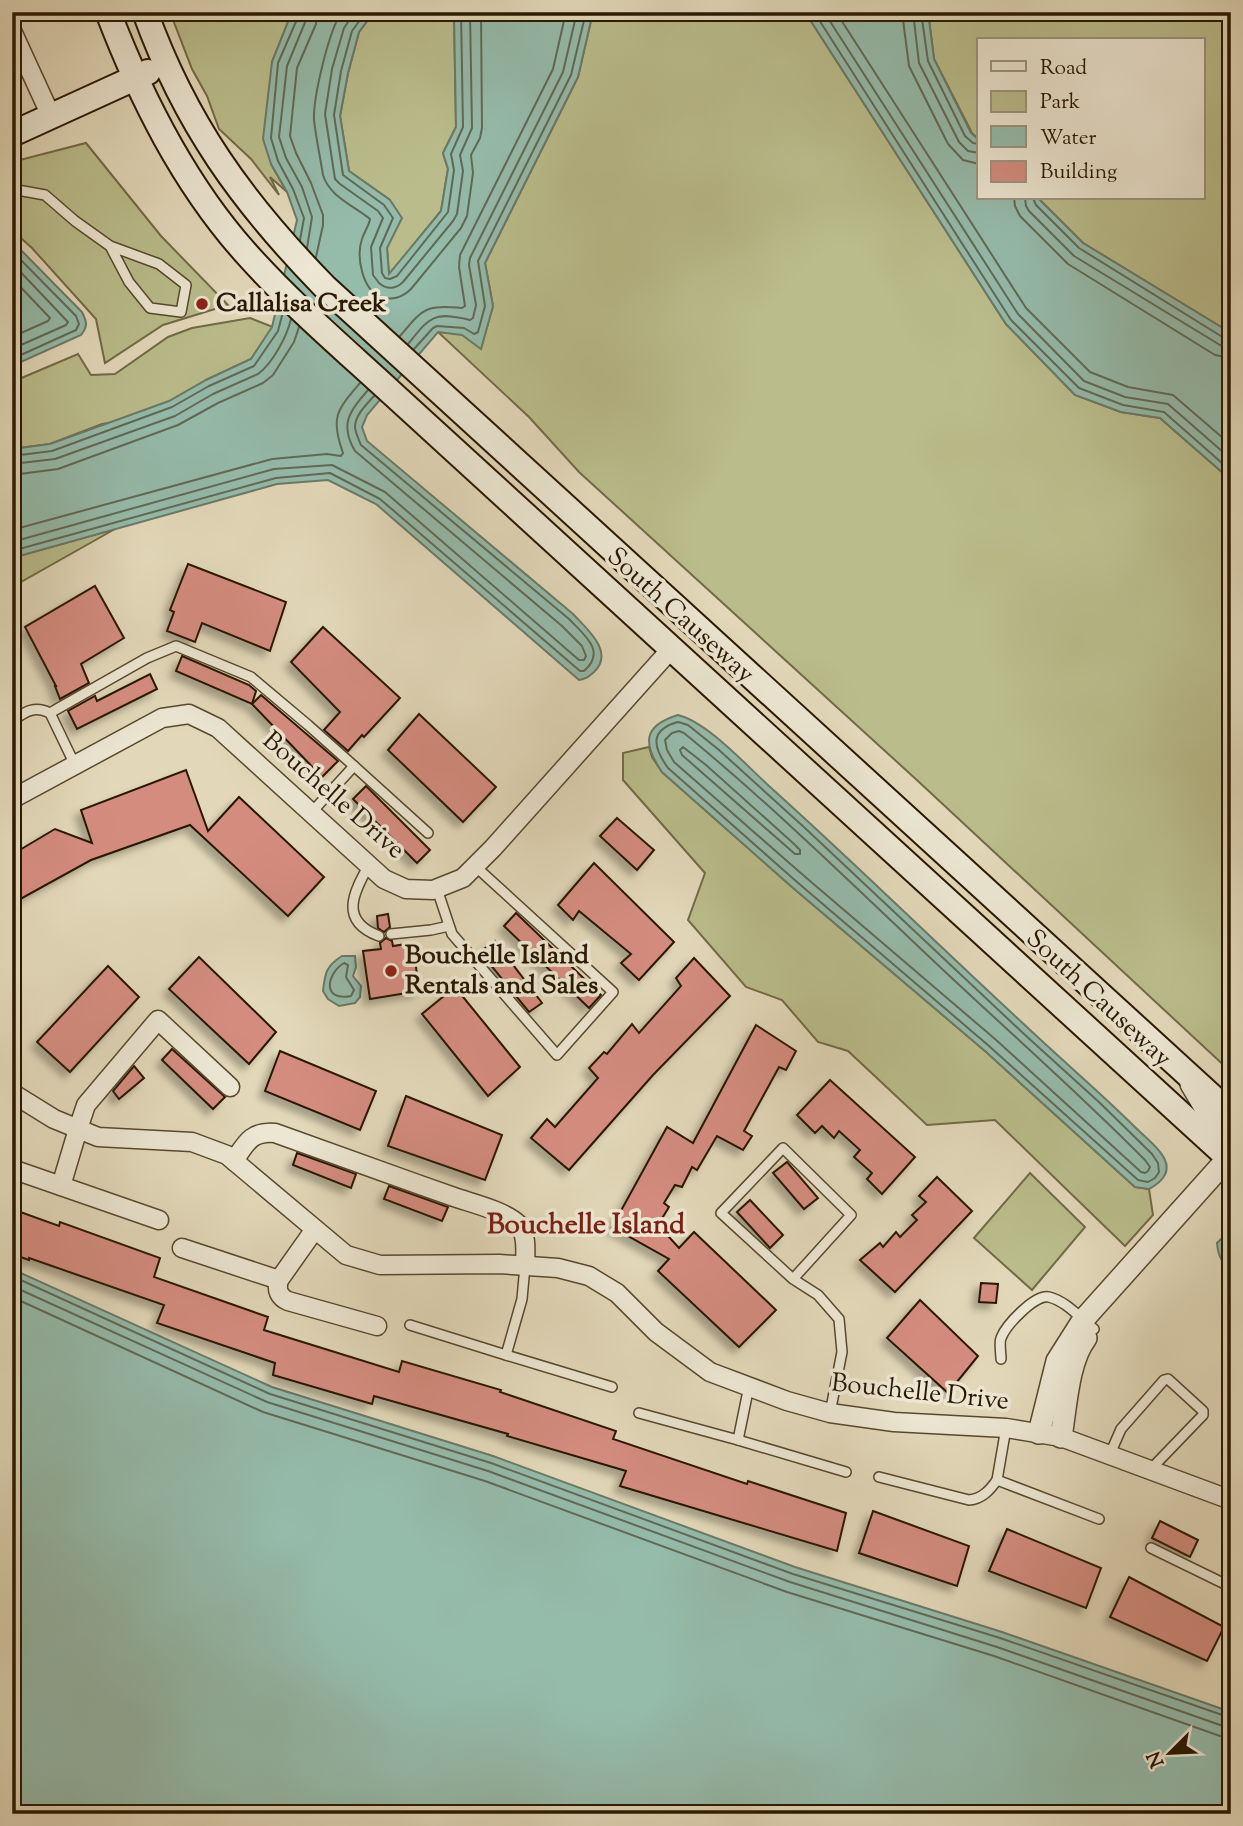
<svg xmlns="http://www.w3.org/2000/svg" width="1243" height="1826" font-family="'Sorts Mill Goudy',serif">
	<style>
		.green { fill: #babc8b; stroke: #726a46; stroke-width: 2 }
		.water { fill: #95bbab; stroke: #6a7a67; stroke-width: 2 }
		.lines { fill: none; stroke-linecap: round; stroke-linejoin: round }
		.shore { stroke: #5f6a56; stroke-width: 2 }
		.building { fill: #d48c7f; stroke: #291800; stroke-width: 2; filter: url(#shadow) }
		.service-casing { stroke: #57482e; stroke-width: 12 }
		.minor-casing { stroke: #57482e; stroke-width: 21 }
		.tertiary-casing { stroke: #57482e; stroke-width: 24 }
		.secondary-casing { stroke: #291800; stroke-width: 28 }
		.service { stroke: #ece6d2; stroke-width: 9 }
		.minor { stroke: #ece6d2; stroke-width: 18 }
		.tertiary { stroke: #ece6d2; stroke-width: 21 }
		.secondary { stroke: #ece6d2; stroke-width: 24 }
		.poi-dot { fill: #8f2418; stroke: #ece6d2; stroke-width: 2.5 }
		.labels { text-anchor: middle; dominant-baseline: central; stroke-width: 7; stroke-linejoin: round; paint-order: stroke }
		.poi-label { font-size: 26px; font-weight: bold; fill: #291800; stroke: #ece6d2; text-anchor: start }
		.street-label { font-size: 26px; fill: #291800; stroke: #ece6d2 }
		.neighbourhood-label { font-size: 28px; font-weight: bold; fill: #7a1f14; stroke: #ece6d2 }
	</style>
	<defs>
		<filter id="shadow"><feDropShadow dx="-6" dy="6" stdDeviation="3.5" flood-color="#0004"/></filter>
	</defs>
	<rect width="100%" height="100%" fill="#e2d8b9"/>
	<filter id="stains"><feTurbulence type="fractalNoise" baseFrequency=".00286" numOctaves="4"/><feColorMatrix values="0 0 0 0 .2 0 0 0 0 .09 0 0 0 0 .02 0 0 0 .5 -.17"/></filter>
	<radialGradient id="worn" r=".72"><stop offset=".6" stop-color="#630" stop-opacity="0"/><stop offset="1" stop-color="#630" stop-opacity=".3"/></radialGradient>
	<g class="green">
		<polygon points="170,12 292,12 272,62 271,164 287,192 270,177 279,195 251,159 219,129 207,96 192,69"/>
		<polygon points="374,12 454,12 456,127 443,153 448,169 441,211 389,275 387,248 390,200 349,171 340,116 348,73 359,32"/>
		<polygon points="593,12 805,12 1006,324 1075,395 1121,412 1160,418 1231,480 1231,1072 919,782 579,472 529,417 438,332 462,334 481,348 493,306 485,263 578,77"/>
		<polygon points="928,12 1231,12 1231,333 1083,243 1038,198 1203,198 1203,40 979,40 979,140 972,133 934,59"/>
		<polygon points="86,143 161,236 228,305 163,325 105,363 96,319 32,248 12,230 12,162"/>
		<polygon points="250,318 273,327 251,359 206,380 195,411 102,424 50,444 12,449 12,382 78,354 91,375 115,374 168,337 192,328"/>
		<polygon points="115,529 12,587 12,558"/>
		<polygon points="649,747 652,757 662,772 792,887 985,1051 1135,1187 1149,1189 1153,1215 1125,1246 995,1120 927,1125 848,1051 818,1042 782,1000 746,987 688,920 705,873 623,780 623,753"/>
		<polygon points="1030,1173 1085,1227 1032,1290 974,1238"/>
	</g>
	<g class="water">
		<path d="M292,12H374L359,32L348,73L340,116L349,171L390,200L402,218L387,248L389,274L441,211L448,169L443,153L456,127L454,12H593L578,77L485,263L493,306L481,349L462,335L438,332L367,415L362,427L367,441L573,614C587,629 615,652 594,672C588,677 586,679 579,680L376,504L328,480L277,484L12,558V449L50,444L169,401L206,380L251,359L272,327L297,220L287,192L271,164L263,139L272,62Z"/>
		<polygon points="805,12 928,12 934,59 971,133 979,140 979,198 1038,198 1083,243 1231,333 1231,480 1160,418 1121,412 1075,395 1006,324"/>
		<path d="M12,241L82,312C87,322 88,326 81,335L12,366Z"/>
		<path d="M678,715C707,722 746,765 769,786C857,865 941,948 1028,1028C1064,1062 1102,1094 1137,1129C1146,1138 1160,1148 1165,1160C1171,1174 1160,1183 1149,1189L1135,1187L985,1051L792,887L662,772C643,744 642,726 678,715Z"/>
		<path d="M342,956H355L356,967L353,976L361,986L360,997L355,1003L339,1006L328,999L323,991C325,973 326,966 342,956Z"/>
		<path d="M1231,1235V1271C1222,1263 1218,1256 1217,1243L1222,1238Z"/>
		<polygon points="12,1269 272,1387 493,1456 795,1567 1002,1632 1231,1712 1231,1814 12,1814"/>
	</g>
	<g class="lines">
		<g class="shore">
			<polyline points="298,12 298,17 278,63 271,138 278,161 293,189 304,218 300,240"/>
			<polyline points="307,12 306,20 287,66 279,137 286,158 302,187 312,217 307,248"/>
			<path d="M342,12C329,29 313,98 314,120C316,138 320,156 323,175C329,196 354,206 370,219C369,226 364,232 362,239C356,256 362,290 381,297C392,301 403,297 411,289L461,228L467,216L473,173L471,155L480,138L482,128L481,12"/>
			<path d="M355,12L344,28L332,69L325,114L335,179L340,184L378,211L383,218L371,247L373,275L379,283C387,290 396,289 403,282L453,221L457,214L463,171L460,155L472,128L470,12"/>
			<polyline points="366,12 352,31 341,71 334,115 343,175 384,205 393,218 380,248 382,273 385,278 390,279 397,276 448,212 454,170 451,154 463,127 461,12"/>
			<polyline points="814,12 1011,320 1079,388 1123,405 1164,412 1231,471"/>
			<polyline points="824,12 1018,314 1084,381 1125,397 1168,404 1231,459"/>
			<polyline points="836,12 1026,308 1090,372 1128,387 1173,395 1231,445"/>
			<polyline points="902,12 909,66 948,144 963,160 979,164"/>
			<polyline points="913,12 919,63 959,142 968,151 979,153"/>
			<polyline points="921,12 928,61 965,136 973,143 979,144"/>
			<polyline points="1014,198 1015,206 1020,216 1068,264 1215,355 1231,358"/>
			<polyline points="1025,198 1026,206 1029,211 1074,256 1220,345 1231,348"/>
			<polyline points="1033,198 1036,205 1079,248 1224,338 1231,339"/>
			<polyline points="12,251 76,316 79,324 76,330 12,359"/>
			<polyline points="316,257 323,225 323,215 311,183 296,153 290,136 297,68 316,24 317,12"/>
			<polyline points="12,263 68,322 66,325 12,349"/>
			<polyline points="12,278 50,318 48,321 12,337"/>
			<path d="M400,336C424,308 424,305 462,308L465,306L459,267L460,255L553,69L566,12"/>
			<path d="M408,344C430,317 433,311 470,320L473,318L476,305L469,265L470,258L563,72L577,12"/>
			<polyline points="414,349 433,328 437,326 464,328 474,334 478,332 485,306 478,261 571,75 586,12"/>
			<polyline points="12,456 52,451 172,407 209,386 254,366 278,331 283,312"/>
			<path d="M12,464L55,459L175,416L213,394L258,374C273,363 287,336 291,319"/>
			<polyline points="12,475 58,469 178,425 218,403 263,383 273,375 294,342 299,327"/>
			<path d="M12,530L272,459L327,454L341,456L343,453C330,417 337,410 360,383"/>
			<path d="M12,542L274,469L332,465L385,492L579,660H584L586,656L582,646L562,626L355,451C339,424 350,411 368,390"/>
			<path d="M12,551L276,478L330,473L380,499L580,671H584C607,651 584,635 569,619L361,445C359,440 355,432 355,427C355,415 367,404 374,396"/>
			<path d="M678,722L688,725L719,750L806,829L1024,1034L1100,1103L1152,1154L1158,1163L1159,1172L1155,1178L1148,1182L1138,1180L989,1046L797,882L668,768C653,747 649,730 678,722Z"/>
			<path d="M679,731L684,733C773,806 856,888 940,967C1008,1031 1079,1093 1145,1160L1150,1167L1148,1171L1145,1173L1141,1172L995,1039L803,875L674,762L667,750L665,740L672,733Z"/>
			<polygon points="683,747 706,765 793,843 800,850 800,854 795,854 682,755 680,750"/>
			<path d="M344,963L348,965L346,977L354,990L351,996C322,1002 326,974 344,963Z"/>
			<polyline points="12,1276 270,1394 491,1463 793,1574 1000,1638 1231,1718"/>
			<polyline points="12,1286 267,1402 488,1471 790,1582 997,1647 1223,1726 1231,1727"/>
			<polyline points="12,1297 263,1412 485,1481 787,1592 994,1656 1220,1736 1231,1738"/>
		</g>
	</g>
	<g class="building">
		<polygon points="188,564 286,602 270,651 202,623 195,642 167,631 174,612 170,610"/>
		<polygon points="95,586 124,638 81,664 89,683 60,699 55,686 56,686 25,627"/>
		<polygon points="323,627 400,698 364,737 362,735 348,751 324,730 340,712 291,662"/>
		<polygon points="182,656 249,685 256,691 252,704 176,671"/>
		<polygon points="150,674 157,689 77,729 68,711 95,696 97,701"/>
		<polygon points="261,695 338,761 322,777 252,704"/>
		<polygon points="419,714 496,787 463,822 388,750"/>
		<polygon points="186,770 208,831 239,797 324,877 288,916 190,825 91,860 15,902 18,851 55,829 92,843 81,810"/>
		<polygon points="366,786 430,850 417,863 353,799"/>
		<polygon points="617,818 654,850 637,870 600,836"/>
		<polygon points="594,863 674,942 639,980 621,963 631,954 579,911 573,920 558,905"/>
		<polygon points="516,913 601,995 589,1008 504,926"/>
		<polygon points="388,914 390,927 384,932 378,928 377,916"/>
		<polygon points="386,938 392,941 393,946 413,943 419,991 370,999 363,951 381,949 380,943"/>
		<polygon points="495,941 542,1003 529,1012 480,952"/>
		<polygon points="199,957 276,1032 249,1064 169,989"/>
		<polygon points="694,958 730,996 653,1075 569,1170 531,1138 547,1119 555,1127 598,1078 589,1068 604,1052 607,1054 632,1024 639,1033 681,986 676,978"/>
		<polygon points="108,966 139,997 70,1072 37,1042"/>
		<polygon points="455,987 520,1067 488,1096 422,1014"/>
		<polygon points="756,1025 796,1051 786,1070 779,1067 744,1131 752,1136 743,1150 717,1136 697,1170 692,1167 682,1187 675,1185 664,1203 669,1207 658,1225 679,1248 694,1232 776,1310 739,1347 658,1271 669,1259 612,1227 667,1127 693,1143"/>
		<polygon points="172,1049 225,1097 213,1109 162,1060"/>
		<polygon points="280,1051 376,1091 360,1130 265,1091"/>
		<polygon points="134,1066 144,1078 119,1099 113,1091"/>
		<polygon points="830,1080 915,1157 882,1194 867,1179 872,1173 854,1157 860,1150 839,1131 834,1138 822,1126 815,1133 797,1115"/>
		<polygon points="406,1096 502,1135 485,1180 388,1146"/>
		<polygon points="297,1153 356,1174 351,1188 293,1165"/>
		<polygon points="787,1162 818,1198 804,1209 773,1173"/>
		<polygon points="937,1177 972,1211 895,1292 860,1260 880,1243 883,1247 896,1232 900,1237 917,1220 912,1215 926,1202 919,1196"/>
		<polygon points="389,1186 448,1207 442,1221 384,1199"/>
		<polygon points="750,1200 783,1235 770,1248 737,1212"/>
		<polygon points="12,1209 59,1226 60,1222 160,1258 154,1277 268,1317 264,1330 399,1372 402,1361 501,1390 500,1392 616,1431 613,1439 747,1484 748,1481 846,1513 837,1551 620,1486 626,1471 507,1436 508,1434 374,1396 372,1404 273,1375 275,1363 157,1323 164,1305 29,1258 29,1260 12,1254"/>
		<polygon points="981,1283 998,1284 996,1303 979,1302"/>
		<polygon points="920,1300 978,1356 948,1393 887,1338"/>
		<polygon points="873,1511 969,1546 957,1586 859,1553"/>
		<polygon points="1160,1521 1198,1540 1190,1557 1152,1538"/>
		<polygon points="1007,1529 1101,1568 1086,1608 989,1571"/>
		<polygon points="1129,1577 1224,1627 1207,1661 1110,1617"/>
	</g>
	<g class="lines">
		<g class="service-casing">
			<g id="service">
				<polyline points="12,189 45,195 75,221 110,246 159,264 186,285 181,312 150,308 129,282 110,246"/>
				<path d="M12,721C25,712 34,705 50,713"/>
				<polyline points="75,765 50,713 147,658 176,646 251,677 308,725 354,766 311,813"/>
				<polyline points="354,766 428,833"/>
				<path d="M369,865C353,893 339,921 379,936"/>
				<polyline points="437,889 452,934 557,1055 613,992 475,866"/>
				<polyline points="391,934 431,930 449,926"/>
				<polyline points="793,1279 851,1215 783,1148 721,1213 793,1279 818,1295 839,1319 842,1352 830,1413"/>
				<polyline points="410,1325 506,1355 522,1299 525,1266"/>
				<polyline points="506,1355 612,1387"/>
				<path d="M1001,1359C1001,1353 999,1343 1001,1338C1006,1325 1035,1294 1049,1297C1066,1301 1081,1319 1094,1329"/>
				<polyline points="639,1413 738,1440 749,1386"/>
				<polyline points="1006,1428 997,1480 1099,1519"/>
				<polyline points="738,1440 846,1472"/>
				<polyline points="1110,1454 1121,1429 1164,1380 1168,1379 1203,1411 1203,1415 1150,1470"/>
				<path d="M879,1477L969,1500C982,1499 990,1490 997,1480"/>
				<polyline points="1151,1548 1231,1587"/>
			</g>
		</g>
		<g class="minor-casing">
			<g id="minor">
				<polyline points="12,31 51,116"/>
				<polyline points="12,799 162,718 189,714 218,728 384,879 406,889 433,890 463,878 493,848 672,648"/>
				<polyline points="12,1093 54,1119 98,1137 192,1142 227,1155 346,1255 380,1265 499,1264 558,1268 589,1276 617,1293 656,1332 710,1372 787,1401 830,1413 894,1422 1006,1428 1061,1437 1231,1500"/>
				<path d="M234,1161C246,1143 251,1131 275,1133C334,1154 394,1176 454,1197C471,1203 505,1211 518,1224C528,1235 525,1253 525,1266"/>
				<polyline points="12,1169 159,1220"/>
				<polyline points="61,1186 78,1129 86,1105 158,1020 230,1087"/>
				<path d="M315,1229L279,1280C276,1290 279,1297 288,1301L377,1326"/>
				<polyline points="182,1248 279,1280"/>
			</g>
		</g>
		<g class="tertiary-casing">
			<g id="tertiary">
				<polyline points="1191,1084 1231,1152"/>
				<polyline points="1039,1433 1057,1361 1083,1320 1228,1158 1231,1158"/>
				<path d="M1061,1437C1066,1408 1068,1361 1086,1338"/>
			</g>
		</g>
		<g class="secondary-casing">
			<g id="secondary">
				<path d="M108,12C141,98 183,182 244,251C290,303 343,348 394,395L1231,1160"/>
				<path d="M145,12C185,123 242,202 324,286L1231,1114"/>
				<polyline points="12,134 148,72"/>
			</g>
		</g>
		<use href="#service" class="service"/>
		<use href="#minor" class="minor"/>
		<use href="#tertiary" class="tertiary"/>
		<use href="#secondary" class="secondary"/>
	</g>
	<g class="poi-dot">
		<circle cx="202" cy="304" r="7"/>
		<circle cx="391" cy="971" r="7"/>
	</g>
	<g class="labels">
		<g class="poi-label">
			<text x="216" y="304">Callalisa Creek</text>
			<text x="405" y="956">Bouchelle Island<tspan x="405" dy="30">Rentals and Sales</tspan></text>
		</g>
		<g class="street-label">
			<text transform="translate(680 616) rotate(42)">South Causeway</text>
			<text transform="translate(333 796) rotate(41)">Bouchelle Drive</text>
			<text transform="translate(1098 999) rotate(43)">South Causeway</text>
			<text transform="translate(920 1393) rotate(6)">Bouchelle Drive</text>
		</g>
		<g class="neighbourhood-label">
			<text x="586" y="1226">Bouchelle Island</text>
		</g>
	</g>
	<rect width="1243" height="1826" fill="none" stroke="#e2d8b9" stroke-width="42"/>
	<rect x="14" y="14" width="1215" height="1798" fill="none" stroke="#291800" stroke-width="3.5"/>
	<rect x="21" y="21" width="1201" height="1784" fill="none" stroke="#291800" stroke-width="2"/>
	<rect x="977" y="38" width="228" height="161" fill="#ece6d2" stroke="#9e947e" stroke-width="2"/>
	<rect x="991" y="61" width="35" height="10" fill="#ece6d2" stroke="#9e947e" stroke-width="2"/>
	<text x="1040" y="74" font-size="21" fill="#291800">Road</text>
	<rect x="991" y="91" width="35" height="21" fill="#babc8b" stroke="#9e947e" stroke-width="2"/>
	<text x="1040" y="108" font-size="21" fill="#291800">Park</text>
	<rect x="991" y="126" width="35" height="21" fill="#95bbab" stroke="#9e947e" stroke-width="2"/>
	<text x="1040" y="144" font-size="21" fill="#291800">Water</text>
	<rect x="991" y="161" width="35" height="21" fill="#d48c7f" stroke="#9e947e" stroke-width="2"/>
	<text x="1040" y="178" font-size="21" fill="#291800">Building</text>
	<g transform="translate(1170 1753) rotate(246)" stroke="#ece6d2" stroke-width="5" paint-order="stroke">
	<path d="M0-5L12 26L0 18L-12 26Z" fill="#291800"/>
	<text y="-10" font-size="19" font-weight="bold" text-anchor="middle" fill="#291800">N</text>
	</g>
	<rect width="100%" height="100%" filter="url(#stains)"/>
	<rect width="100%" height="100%" fill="url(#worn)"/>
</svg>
